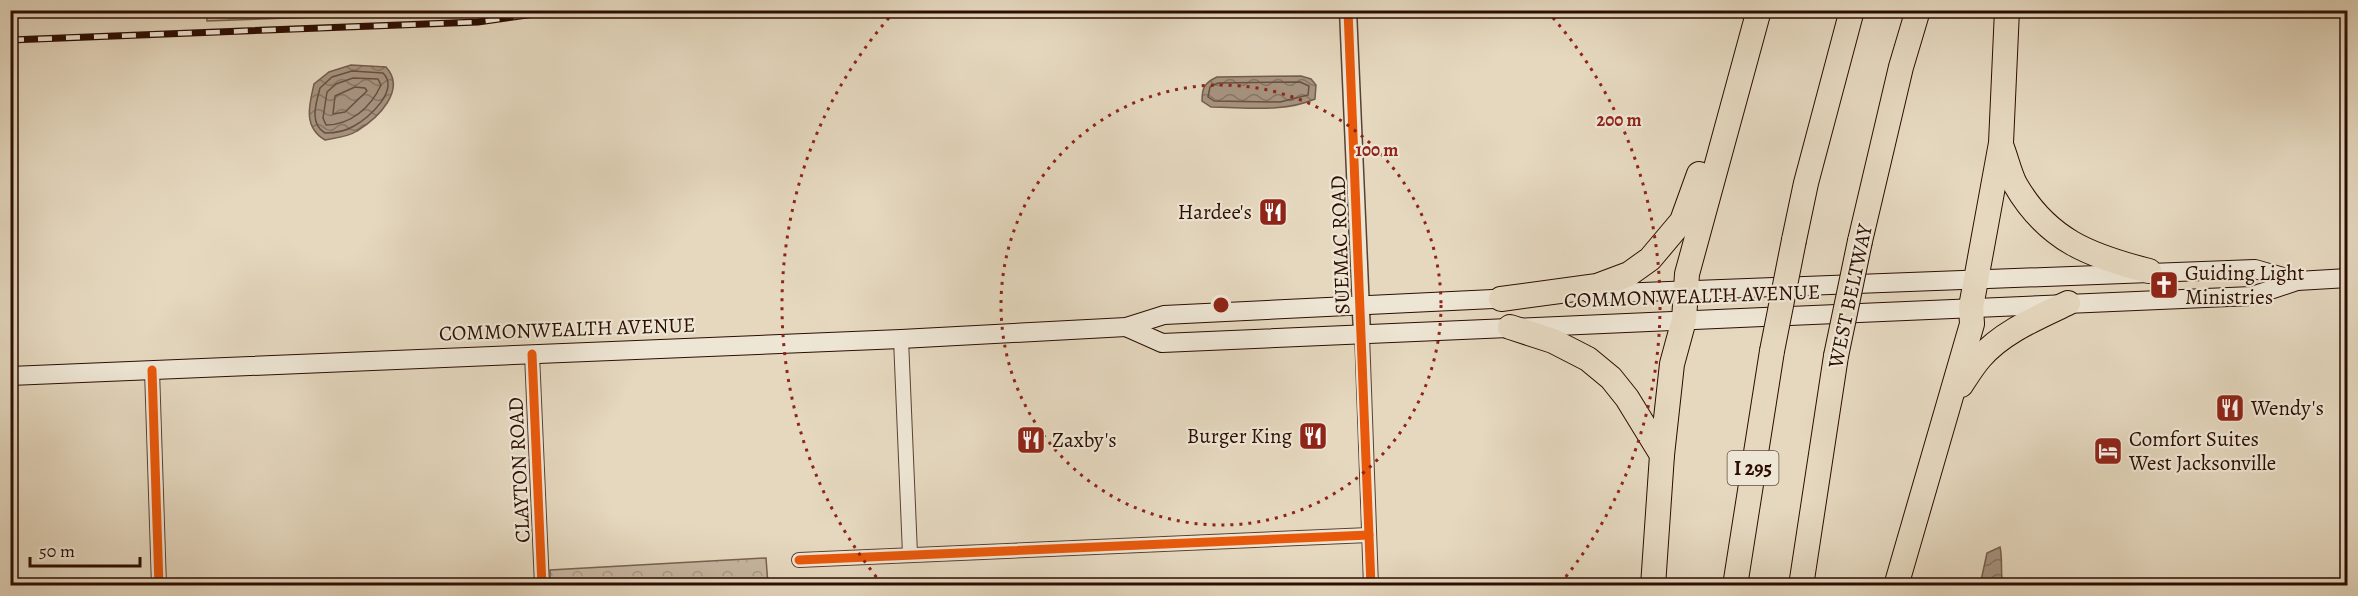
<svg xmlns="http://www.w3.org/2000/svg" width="2358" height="596" font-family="Alegreya,serif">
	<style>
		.forest { fill: url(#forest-crowns); stroke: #796150; stroke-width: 1.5 }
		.water { fill: url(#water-waves); stroke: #755d4d; stroke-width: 1.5 }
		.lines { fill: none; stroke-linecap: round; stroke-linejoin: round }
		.shore { stroke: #695040; stroke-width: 1.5 }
		.minor-casing { stroke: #5a4031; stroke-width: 16 }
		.tertiary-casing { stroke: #5a4031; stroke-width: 19 }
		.secondary-casing { stroke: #2c0d02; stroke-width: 20 }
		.motorway-casing { stroke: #2c0d02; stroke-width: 26 }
		.minor { stroke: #eee6d5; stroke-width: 14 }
		.tertiary { stroke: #eee6d5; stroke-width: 16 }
		.secondary { stroke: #eee6d5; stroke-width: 18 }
		.motorway { stroke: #e5d8bf; stroke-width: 24 }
		.rail-casing { stroke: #2c0d02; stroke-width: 7 }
		.rail { stroke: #eee6d5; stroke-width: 4.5; stroke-dasharray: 14; stroke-linecap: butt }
		.motorway-bridge-casing { stroke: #2c0d02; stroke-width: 26; stroke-linecap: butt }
		.motorway-bridge { stroke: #e5d8bf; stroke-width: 24 }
		.cycleway-casing { stroke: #eee6d5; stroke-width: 13 }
		.cycleway { stroke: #e8590c; stroke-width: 9 }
		.ring { fill: none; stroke: #8f2418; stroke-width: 3; stroke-dasharray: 3 6 }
		.labels { text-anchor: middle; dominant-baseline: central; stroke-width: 4.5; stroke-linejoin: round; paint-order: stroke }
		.shield { fill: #eee6d5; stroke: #664e41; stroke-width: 1.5 }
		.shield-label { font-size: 20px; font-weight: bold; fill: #2c0d02 }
		.poi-label { font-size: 21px; fill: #2c0d02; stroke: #eee6d5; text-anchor: start }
		.street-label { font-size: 21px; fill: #2c0d02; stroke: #eee6d5 }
		.centre { fill: #8f2418; stroke: #eee6d5; stroke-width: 3 }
		.ring-label { font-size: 18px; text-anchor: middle; font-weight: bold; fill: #8f2418; stroke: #eee6d5; stroke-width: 4.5; stroke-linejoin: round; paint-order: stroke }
	</style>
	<defs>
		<pattern id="forest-crowns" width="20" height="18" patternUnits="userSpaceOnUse" patternTransform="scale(1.5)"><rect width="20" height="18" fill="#c6b59f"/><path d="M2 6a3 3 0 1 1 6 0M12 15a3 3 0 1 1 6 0" fill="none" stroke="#aa9a87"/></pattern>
		<pattern id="water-waves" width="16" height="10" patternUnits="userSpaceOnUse" patternTransform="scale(1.5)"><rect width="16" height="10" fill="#a6937f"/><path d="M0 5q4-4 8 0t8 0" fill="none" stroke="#877666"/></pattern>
	</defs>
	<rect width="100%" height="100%" fill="#e5d8bf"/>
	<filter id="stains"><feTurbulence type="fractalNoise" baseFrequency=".00333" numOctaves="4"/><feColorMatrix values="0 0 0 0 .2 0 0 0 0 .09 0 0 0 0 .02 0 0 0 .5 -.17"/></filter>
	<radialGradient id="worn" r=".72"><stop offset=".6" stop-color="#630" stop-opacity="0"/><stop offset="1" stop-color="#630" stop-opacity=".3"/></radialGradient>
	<g class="forest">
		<polygon points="207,11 207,10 351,11 344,16 207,21"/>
		<polygon points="766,558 768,585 550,585 550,570"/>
	</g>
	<g class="water">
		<path d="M351,65L386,67C407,90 378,118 357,131C348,137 335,138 325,140C303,127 309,105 314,84L329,72Z"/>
		<path d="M1301,76L1311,79L1316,85L1315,99C1283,113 1245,107 1211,107L1202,101C1202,88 1204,83 1217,77Z"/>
		<path d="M2000,547C2003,561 2000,572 2003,585H1980L1987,553Z"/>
	</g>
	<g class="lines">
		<g class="shore">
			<path d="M352,71L383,73C400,90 369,118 354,126C346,131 334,133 325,133C309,124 316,103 320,88L332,77Z"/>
			<path d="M353,78L378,79L381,85C371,107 351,125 326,125L323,118L327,92L336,84Z"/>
			<polygon points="1300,82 1309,86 1308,95 1280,102 1214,101 1208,97 1210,87 1218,83"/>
			<polygon points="355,87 365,88 367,91 345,112 333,114 335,96"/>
		</g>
		<g class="minor-casing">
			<g id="minor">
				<polyline points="1362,334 1371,586"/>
				<polyline points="901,339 910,554"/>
				<polyline points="532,354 542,586"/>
				<polyline points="152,370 159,586"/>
				<polyline points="799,560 1369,535"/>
			</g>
		</g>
		<g class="tertiary-casing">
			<polyline id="tertiary" points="1348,10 1362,334"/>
		</g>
		<g class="secondary-casing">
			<g id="secondary">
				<polyline points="1590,294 2255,269 2297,281"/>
				<polyline points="1126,327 1162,343 2252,296 2297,281 2348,278"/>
				<polyline points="10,376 901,339 1126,327 1164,315 1514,298"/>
			</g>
		</g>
		<g class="motorway-casing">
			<g id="motorway">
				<path d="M2001,145C2006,157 2009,172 2015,184C2047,240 2090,256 2149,271"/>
				<polyline points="1794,240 1806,183 1852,10"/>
				<polyline points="1860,241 1901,67 1918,10"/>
				<polyline points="1501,299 1597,286 1629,274 1650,259 1682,221 1699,174"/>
				<polyline points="1510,327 1553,341 1588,359 1611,378 1627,398 1662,455 1653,586"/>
				<path d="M1961,385C1967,376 1973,366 1980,358C2002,332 2039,317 2068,303"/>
				<polyline points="1662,455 1672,364 1684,320 1687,274 1759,10"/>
				<polyline points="1735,586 1772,351"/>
				<polyline points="1801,586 1836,356"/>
				<polyline points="1896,586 1972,324 1971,307 2001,143 2007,10"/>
			</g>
		</g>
		<use href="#minor" class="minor"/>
		<use href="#tertiary" class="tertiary"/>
		<use href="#secondary" class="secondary"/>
		<use href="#motorway" class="motorway"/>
		<g class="rail-casing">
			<g id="rail">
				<polyline points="441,10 499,12"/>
				<polyline points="10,40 478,22 562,10"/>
			</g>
		</g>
		<use href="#rail" class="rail"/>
		<g class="motorway-bridge-casing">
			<g id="motorway-bridge">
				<polyline points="1772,351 1794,240"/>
				<polyline points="1836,356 1860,241"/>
			</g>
		</g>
		<use href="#motorway-bridge" class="motorway-bridge"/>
		<g class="cycleway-casing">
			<g id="cycleway">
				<polyline points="1348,10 1371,586"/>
				<polyline points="532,354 542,586"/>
				<polyline points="152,370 159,586"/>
				<polyline points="799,560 1369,535"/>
			</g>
		</g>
		<use href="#cycleway" class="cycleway"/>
	</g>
	<g class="ring">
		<circle cx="1221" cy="305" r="220"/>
		<path d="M882 584A439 439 0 0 1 895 11M1547 11A439 439 0 0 1 1560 584"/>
	</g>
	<defs>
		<g id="restaurant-square" transform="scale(1.5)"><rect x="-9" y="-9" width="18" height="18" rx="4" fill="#8f2418" stroke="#eee6d5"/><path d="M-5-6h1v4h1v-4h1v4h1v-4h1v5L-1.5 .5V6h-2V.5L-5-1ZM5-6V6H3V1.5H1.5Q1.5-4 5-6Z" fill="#fff"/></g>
		<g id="church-square" transform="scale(1.5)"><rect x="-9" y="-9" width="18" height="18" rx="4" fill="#8f2418" stroke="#eee6d5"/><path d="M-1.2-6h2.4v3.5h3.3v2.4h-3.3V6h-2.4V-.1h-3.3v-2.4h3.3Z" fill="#fff"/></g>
		<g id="hotel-square" transform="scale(1.5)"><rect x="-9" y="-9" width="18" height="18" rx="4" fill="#8f2418" stroke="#eee6d5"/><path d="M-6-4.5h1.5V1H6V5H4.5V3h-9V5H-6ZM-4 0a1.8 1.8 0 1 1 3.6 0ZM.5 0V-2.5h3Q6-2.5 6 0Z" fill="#fff"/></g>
	</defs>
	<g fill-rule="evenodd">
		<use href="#restaurant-square" x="1273" y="212"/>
		<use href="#church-square" x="2164" y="285"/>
		<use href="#restaurant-square" x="2230" y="408"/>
		<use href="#restaurant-square" x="1313" y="436"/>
		<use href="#restaurant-square" x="1031" y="440"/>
		<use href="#hotel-square" x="2108" y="451"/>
	</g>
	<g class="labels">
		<rect class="shield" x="1727.5" y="451" width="51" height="34" rx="4.5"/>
		<g class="shield-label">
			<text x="1753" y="468">I 295</text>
		</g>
		<g class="poi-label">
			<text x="1252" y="212" text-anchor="end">Hardee's</text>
			<text x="2185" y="273">Guiding Light<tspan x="2185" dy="24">Ministries</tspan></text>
			<text x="2251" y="408">Wendy's</text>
			<text x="1292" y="436" text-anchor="end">Burger King</text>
			<text x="2129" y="439">Comfort Suites<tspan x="2129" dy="24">West Jacksonville</tspan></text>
			<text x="1052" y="440">Zaxby's</text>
		</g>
		<g class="street-label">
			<text transform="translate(1340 245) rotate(-92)">SUEMAC ROAD</text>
			<text transform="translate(1692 296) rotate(-2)">COMMONWEALTH AVENUE</text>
			<text transform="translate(1850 296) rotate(-78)">WEST BELTWAY</text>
			<text transform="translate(567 329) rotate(-2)">COMMONWEALTH AVENUE</text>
			<text transform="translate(519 470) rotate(-93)">CLAYTON ROAD</text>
		</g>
	</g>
	<circle cx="1221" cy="305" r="9" class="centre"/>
	<g class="ring-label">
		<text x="1619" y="126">200 m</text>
		<text x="1377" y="156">100 m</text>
	</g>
	<rect width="2358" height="596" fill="none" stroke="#e5d8bf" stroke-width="36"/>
	<rect x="12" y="12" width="2334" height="572" fill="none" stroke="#2c0d02" stroke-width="3"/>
	<rect x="18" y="18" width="2322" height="560" fill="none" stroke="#2c0d02" stroke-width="1.5"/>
	<path d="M30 557v9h110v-9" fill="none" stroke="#2c0d02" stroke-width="3"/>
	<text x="39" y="557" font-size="18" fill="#2c0d02" stroke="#eee6d5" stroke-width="4.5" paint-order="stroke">50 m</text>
	<rect width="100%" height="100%" filter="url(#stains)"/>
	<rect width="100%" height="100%" fill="url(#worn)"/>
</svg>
